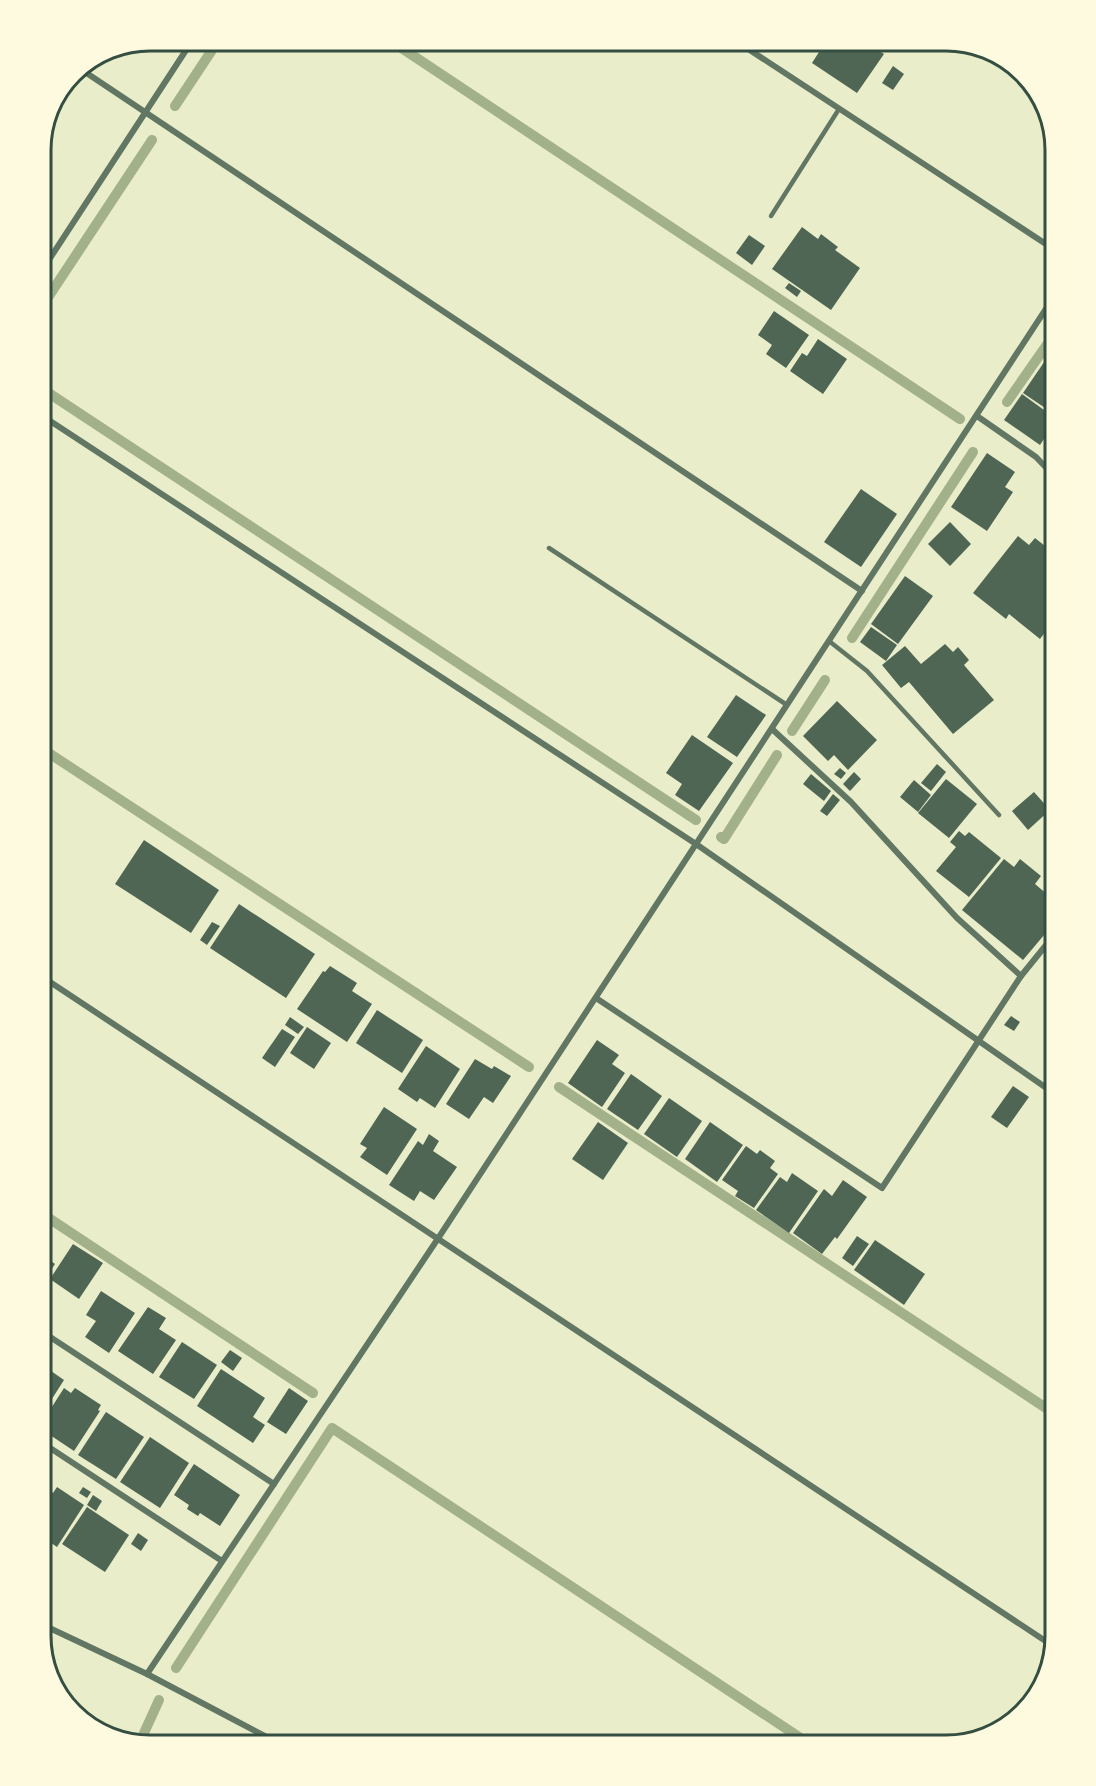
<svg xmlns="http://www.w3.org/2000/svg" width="1096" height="1786" font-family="'Noto Sans',sans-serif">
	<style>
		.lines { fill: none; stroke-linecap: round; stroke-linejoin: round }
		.stream { stroke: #a3b18a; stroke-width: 10 }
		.building { fill: #4f6655 }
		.service { stroke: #617663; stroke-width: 4.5 }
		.minor { stroke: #617663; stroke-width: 6 }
		.rim { fill: none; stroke: #344e41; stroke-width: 3 }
	</style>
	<rect width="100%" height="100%" fill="#e9edc9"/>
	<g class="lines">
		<g class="stream">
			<polyline points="391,41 960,419"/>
			<polyline points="175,106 218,41"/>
			<polyline points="41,308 152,140"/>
			<polyline points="41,388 696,820"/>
			<polyline points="1007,402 1055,333"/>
			<polyline points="852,638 973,452"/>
			<polyline points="792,731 825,680"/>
			<polyline points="41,748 529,1067"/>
			<polyline points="721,837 724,839 777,755"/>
			<polyline points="559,1087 1055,1414"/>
			<polyline points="41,1213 313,1393"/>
			<polyline points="176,1668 332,1428 811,1745"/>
			<polyline points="139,1744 159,1700"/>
		</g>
	</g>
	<g class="building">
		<polygon points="826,41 864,41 884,54 857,93 812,63"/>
		<polygon points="885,41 900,41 893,51 883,44"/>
		<polygon points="893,66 904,74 893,90 882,83"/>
		<polygon points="802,227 818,239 821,234 838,247 835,250 860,268 831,310 772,269"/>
		<polygon points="749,235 765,246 752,265 736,253"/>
		<polygon points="789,283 801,291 797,297 785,288"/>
		<polygon points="774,311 809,335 786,368 766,354 772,345 758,335"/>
		<polygon points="818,339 847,359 823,394 790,371 802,353 807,356"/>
		<polygon points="1053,349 1055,351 1054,414 1023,393"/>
		<polygon points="1022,394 1055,418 1055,422 1040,445 1004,420"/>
		<polygon points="1055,441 1055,460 1047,454"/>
		<polygon points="987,453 1015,472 1005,487 1013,492 987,531 951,507"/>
		<polygon points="861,489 897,514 861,567 824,542"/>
		<polygon points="950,522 971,544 950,566 928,544"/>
		<polygon points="1018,536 1029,545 1035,538 1055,554 1051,562 1055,566 1055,619 1040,639 1009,614 1006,619 973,593"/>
		<polygon points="905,576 933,596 898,644 871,624"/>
		<polygon points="871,627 897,645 886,661 860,642"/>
		<polygon points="945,644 953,652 958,647 969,660 964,665 994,700 953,734 909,682 901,688 882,665 905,646 921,664"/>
		<polygon points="736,695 766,715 737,757 707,737"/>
		<polygon points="837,701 877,740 848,770 834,755 828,761 803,736"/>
		<polygon points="692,735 733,763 699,811 675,795 682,784 666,773"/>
		<polygon points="937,764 946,772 931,791 921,783"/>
		<polygon points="840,768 846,773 841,779 834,774"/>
		<polygon points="854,772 861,779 850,791 843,784"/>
		<polygon points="811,774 831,791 824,801 803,784"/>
		<polygon points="946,779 977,804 949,838 918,813"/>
		<polygon points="914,780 931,795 918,812 900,797"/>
		<polygon points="1034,792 1050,810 1028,830 1012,811"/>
		<polygon points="833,794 840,800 827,816 820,811"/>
		<polygon points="959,831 965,836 969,832 1001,858 969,897 936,871 956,847 950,842"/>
		<polygon points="144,840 219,890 191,933 115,884"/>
		<polygon points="1004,859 1014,867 1020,859 1041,876 1035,884 1055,901 1055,922 1023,960 962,910"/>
		<polygon points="239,904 315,954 286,998 210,948"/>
		<polygon points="212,922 220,926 207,945 200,940"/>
		<polygon points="330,966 357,983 352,991 372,1004 347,1042 297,1009 323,971 325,972"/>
		<polygon points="377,1010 423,1040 402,1073 356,1043"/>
		<polygon points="1011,1016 1020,1022 1014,1031 1004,1025"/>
		<polygon points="290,1017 304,1027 298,1034 285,1025"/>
		<polygon points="307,1027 331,1043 314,1069 290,1053"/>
		<polygon points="282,1029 295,1037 275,1067 262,1058"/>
		<polygon points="597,1040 619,1055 612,1064 625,1073 602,1107 568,1083"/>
		<polygon points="426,1046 460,1069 435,1108 420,1098 417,1102 398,1089"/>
		<polygon points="475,1059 492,1069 494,1066 511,1076 493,1103 484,1097 469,1119 446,1104"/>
		<polygon points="631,1074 662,1096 638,1130 607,1109"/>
		<polygon points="1013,1086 1029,1097 1007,1128 991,1117"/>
		<polygon points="669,1098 702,1121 677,1157 644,1134"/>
		<polygon points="384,1107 417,1129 387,1175 360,1157 367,1148 360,1144"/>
		<polygon points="598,1122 628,1143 603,1180 572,1159"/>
		<polygon points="710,1122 743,1145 717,1182 685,1159"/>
		<polygon points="429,1134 439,1141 433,1151 457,1167 434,1200 420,1191 414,1201 389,1185 418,1141 423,1145"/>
		<polygon points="746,1146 757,1154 760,1150 775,1161 770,1168 778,1174 754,1208 735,1196 738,1191 722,1180"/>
		<polygon points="792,1173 818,1191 789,1233 756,1210 780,1177 787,1182"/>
		<polygon points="843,1180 867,1197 837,1239 835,1237 822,1254 793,1233 824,1189 832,1196"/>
		<polygon points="857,1236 869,1244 853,1266 842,1258"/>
		<polygon points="875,1240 925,1274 904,1305 854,1270"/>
		<polygon points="73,1244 103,1263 79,1299 50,1279"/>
		<polygon points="41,1254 55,1264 41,1285"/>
		<polygon points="101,1291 135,1313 109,1353 85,1337 96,1321 86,1315"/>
		<polygon points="148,1307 166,1318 159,1329 176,1340 153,1374 118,1351"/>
		<polygon points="182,1342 217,1365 194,1399 159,1377"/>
		<polygon points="230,1350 242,1358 233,1371 221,1362"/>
		<polygon points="41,1364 64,1380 41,1416"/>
		<polygon points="221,1369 265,1398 253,1417 265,1425 253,1443 197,1406"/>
		<polygon points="64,1388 71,1393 75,1388 101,1405 98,1410 100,1411 74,1451 41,1429 41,1424"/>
		<polygon points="289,1388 308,1401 286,1434 267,1422"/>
		<polygon points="106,1412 144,1437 116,1479 78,1455"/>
		<polygon points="150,1437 189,1463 160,1508 120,1482"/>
		<polygon points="194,1464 240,1495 220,1526 200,1513 198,1516 187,1509 189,1505 174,1495"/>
		<polygon points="41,1485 53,1493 57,1487 84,1505 57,1547 41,1536"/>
		<polygon points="83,1487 91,1492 87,1498 79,1493"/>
		<polygon points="93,1495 102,1501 96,1511 87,1505"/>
		<polygon points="87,1507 129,1535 105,1572 62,1544"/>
		<polygon points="138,1533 148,1540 141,1551 131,1544"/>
	</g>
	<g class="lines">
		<g class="service">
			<polyline points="771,216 839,109"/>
			<polyline points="549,548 787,705"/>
			<polyline points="829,641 867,671 999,815"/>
		</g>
		<g class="minor">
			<polyline points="736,41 1055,250"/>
			<polyline points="79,68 862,591"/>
			<polyline points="41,272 192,41"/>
			<polyline points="41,415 696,844 1055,1094"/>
			<polyline points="977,416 1036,457 1055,477"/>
			<polyline points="772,729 851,802 957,918 1021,976"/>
			<polyline points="41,976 1053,1646"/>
			<polyline points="596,998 882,1188 1021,976 1055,934"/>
			<polyline points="41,1331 274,1484"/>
			<polyline points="41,1442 222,1561"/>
			<polyline points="41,1624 147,1674 282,1745"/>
			<polyline points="147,1674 439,1237 1055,295"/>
		</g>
	</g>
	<path d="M0 0H1096V1786H0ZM150 51H946A99 99 0 0 1 1045 150V1636A99 99 0 0 1 946 1735H150A99 99 0 0 1 51 1636V150A99 99 0 0 1 150 51Z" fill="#fefae0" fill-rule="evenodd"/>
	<path class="rim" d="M150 51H946A99 99 0 0 1 1045 150V1636A99 99 0 0 1 946 1735H150A99 99 0 0 1 51 1636V150A99 99 0 0 1 150 51Z"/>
</svg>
